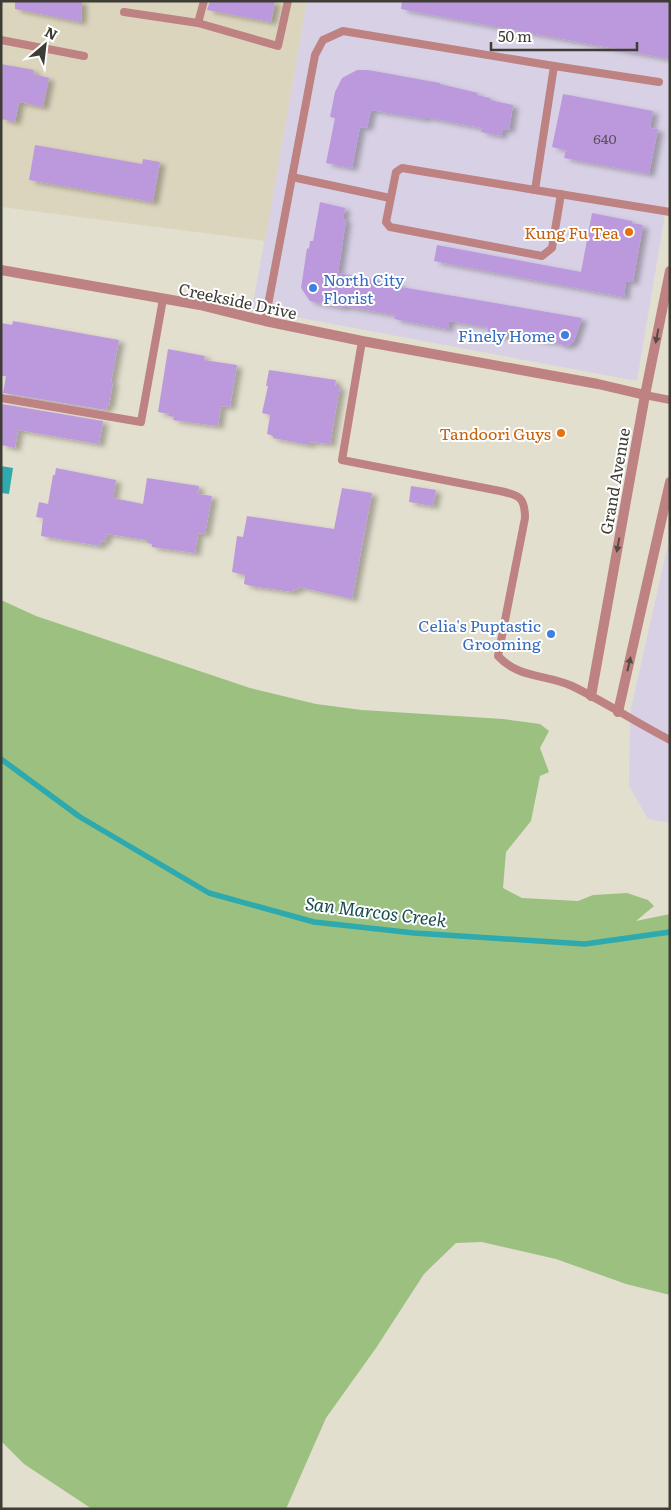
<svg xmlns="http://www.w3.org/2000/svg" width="671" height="1510" font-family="Literata,serif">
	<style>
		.commercial { fill: #d8d1e6 }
		.built { fill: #dcd5be }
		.green { fill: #9bc080 }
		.water { fill: #2ea9ae }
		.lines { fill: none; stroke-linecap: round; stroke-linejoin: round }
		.stream { stroke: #2ea9ae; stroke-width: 5.5 }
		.building { fill: #bc99dd; filter: url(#shadow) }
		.service { stroke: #bd8281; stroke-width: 8 }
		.minor { stroke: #bd8281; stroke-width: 10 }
		.tertiary { stroke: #bd8281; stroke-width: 10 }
		.oneway { fill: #574a44 }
		.food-dot { fill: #e8710a; stroke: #fff; stroke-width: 2 }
		.shop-dot { fill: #3f7fe0; stroke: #fff; stroke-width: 2 }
		.labels { text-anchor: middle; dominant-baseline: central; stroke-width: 4; stroke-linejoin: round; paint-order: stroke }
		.number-label { font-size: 14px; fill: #5d535f }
		.food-label { font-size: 16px; fill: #c56008; stroke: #fff; text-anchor: end }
		.shop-label { font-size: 16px; fill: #366cbe; stroke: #fff; text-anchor: end }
		.street-label { font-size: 16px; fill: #3d3c35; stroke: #fff }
		.water-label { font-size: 18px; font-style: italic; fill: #194c4e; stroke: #fff }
	</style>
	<defs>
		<filter id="shadow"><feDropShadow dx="5.5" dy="3" stdDeviation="2.5" flood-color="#0004"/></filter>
	</defs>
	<rect width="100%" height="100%" fill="#e3dfcf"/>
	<g class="commercial">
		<polygon points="307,1 670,1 670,185 637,381 252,309"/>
		<polygon points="670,535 670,823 648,819 629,786 630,713"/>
	</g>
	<polygon class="built" points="1,1 307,1 265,241 1,207"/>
	<polygon class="green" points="1,600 36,616 250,688 316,704 362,710 503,719 540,724 549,731 540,748 549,772 540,776 531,821 506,852 503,888 522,898 578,901 593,895 627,893 648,900 654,906 636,921 670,914 670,1295 626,1284 556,1259 482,1242 456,1243 424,1274 376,1348 326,1418 286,1509 92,1509 24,1464 1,1441"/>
	<polygon class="water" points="1,466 13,468 9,494 1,493"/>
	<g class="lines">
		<polyline class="stream" points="1,759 80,817 209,893 314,922 414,933 585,944 670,932"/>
	</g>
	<g class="building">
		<polygon points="15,1 82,1 81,22 15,9"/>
		<polygon points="210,1 275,1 271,22 207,10"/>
		<polygon points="402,1 670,1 670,59 401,9"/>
		<polygon points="1,64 34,70 33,74 49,78 43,107 19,102 15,122 1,119"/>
		<polygon points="357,70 368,70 440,83 440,84 478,93 477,95 490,98 490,100 513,105 509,130 503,129 501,136 481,132 482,128 425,117 425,119 371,110 367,128 360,127 352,168 326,163 335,118 330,117 335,92 342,78"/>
		<polygon points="563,94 653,111 650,128 658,129 649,174 564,158 566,150 552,147"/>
		<polygon points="35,145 142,164 143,159 160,162 153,202 29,180"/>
		<polygon points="320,202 345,208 343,219 346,220 338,273 402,285 401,287 582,318 574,341 570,345 564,346 555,342 538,340 538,338 506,331 505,337 487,334 488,327 449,321 448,329 394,319 395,315 344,306 344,308 310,301 301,288 307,248 309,249 310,241 313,241"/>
		<polygon points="592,213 632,221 632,223 643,225 633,282 626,281 624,297 434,261 437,245 581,272"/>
		<polygon points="13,321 119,340 111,382 113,382 109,406 107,405 106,410 3,393 6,376 1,376 1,323 12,325"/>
		<polygon points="168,349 205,356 204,360 237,365 230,407 221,406 218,426 173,420 174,417 168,416 169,414 158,412"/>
		<polygon points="269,370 336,380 335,386 340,386 330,444 310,442 310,445 273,438 273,436 267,434 270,415 262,413 268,386 266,386"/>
		<polygon points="2,404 103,421 99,444 18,430 15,448 1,445"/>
		<polygon points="56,468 116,480 113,498 143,504 147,478 199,486 198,494 212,496 205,534 198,533 195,553 152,547 152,544 147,543 147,540 107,534 105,542 101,541 100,546 41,536 43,518 36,517 39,502 48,504 53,475 55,475"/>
		<polygon points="411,486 436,490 433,506 409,502"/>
		<polygon points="342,488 372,493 352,599 299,587 298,590 294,589 293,592 251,586 244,584 245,575 232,572 237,536 243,537 247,516 334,529"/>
	</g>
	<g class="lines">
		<g class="service">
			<polyline points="124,12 198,23 204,1"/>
			<polyline points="198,23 278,46 288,1"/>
			<polyline points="1,40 84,56"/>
			<polyline points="659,82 554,66 535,190 670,212"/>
			<polyline points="292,177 390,198"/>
			<polyline points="535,190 402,168 396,172 386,222 390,227 542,256 552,248 561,194"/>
			<polyline points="265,321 315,55 323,40 343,31 554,66"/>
			<path d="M362,341L342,460L500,491C519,495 525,497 525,518L498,656C519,679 546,674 572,686C605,702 637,723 670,740"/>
			<polyline points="645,395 670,400"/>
			<polyline points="1,398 141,422 163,299"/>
		</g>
		<g class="minor">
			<polyline points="1,270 200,305 265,321 362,341 598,384 645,395 591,696"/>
			<polyline points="618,712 670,482"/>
		</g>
		<polyline class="tertiary" points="645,395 670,271"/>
	</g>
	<defs><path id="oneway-solid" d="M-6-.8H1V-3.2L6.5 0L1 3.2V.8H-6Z" transform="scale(1.25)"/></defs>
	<g class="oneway">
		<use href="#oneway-solid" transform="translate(657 336) rotate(101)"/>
		<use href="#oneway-solid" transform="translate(618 545) rotate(100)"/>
		<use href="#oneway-solid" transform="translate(629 664) rotate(-77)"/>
	</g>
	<g class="food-dot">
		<circle cx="629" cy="232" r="5"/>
		<circle cx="561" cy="433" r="5"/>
	</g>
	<g class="shop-dot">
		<circle cx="313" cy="288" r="5"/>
		<circle cx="565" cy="335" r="5"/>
		<circle cx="551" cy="634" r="5"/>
	</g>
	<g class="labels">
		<g class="number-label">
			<text x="605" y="138">640</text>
		</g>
		<g class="food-label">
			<text x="619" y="232">Kung Fu Tea</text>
			<text x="551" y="433">Tandoori Guys</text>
		</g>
		<g class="shop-label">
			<text x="323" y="279" text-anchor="start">North City<tspan x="323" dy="18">Florist</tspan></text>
			<text x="555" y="335">Finely Home</text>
			<text x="541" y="625">Celia's Puptastic<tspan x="541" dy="18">Grooming</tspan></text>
		</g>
		<g class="street-label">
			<text transform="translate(238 300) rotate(12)">Creekside Drive</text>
			<text transform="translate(614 481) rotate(-80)">Grand Avenue</text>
		</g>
		<g class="water-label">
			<text transform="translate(376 911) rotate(7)">San Marcos Creek</text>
		</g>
	</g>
	<rect width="671" height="1510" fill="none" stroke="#3d3c35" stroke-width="5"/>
	<g transform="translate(45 45) rotate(28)" stroke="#ffffff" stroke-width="4" paint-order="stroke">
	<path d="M0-4L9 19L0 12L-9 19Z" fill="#3d3c35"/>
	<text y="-8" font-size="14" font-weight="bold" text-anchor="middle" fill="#3d3c35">N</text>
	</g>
	<path d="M491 42v8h146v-8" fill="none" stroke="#3d3c35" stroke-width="2.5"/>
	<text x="498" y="42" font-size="15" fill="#3d3c35" stroke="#ffffff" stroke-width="4" paint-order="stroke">50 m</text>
</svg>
